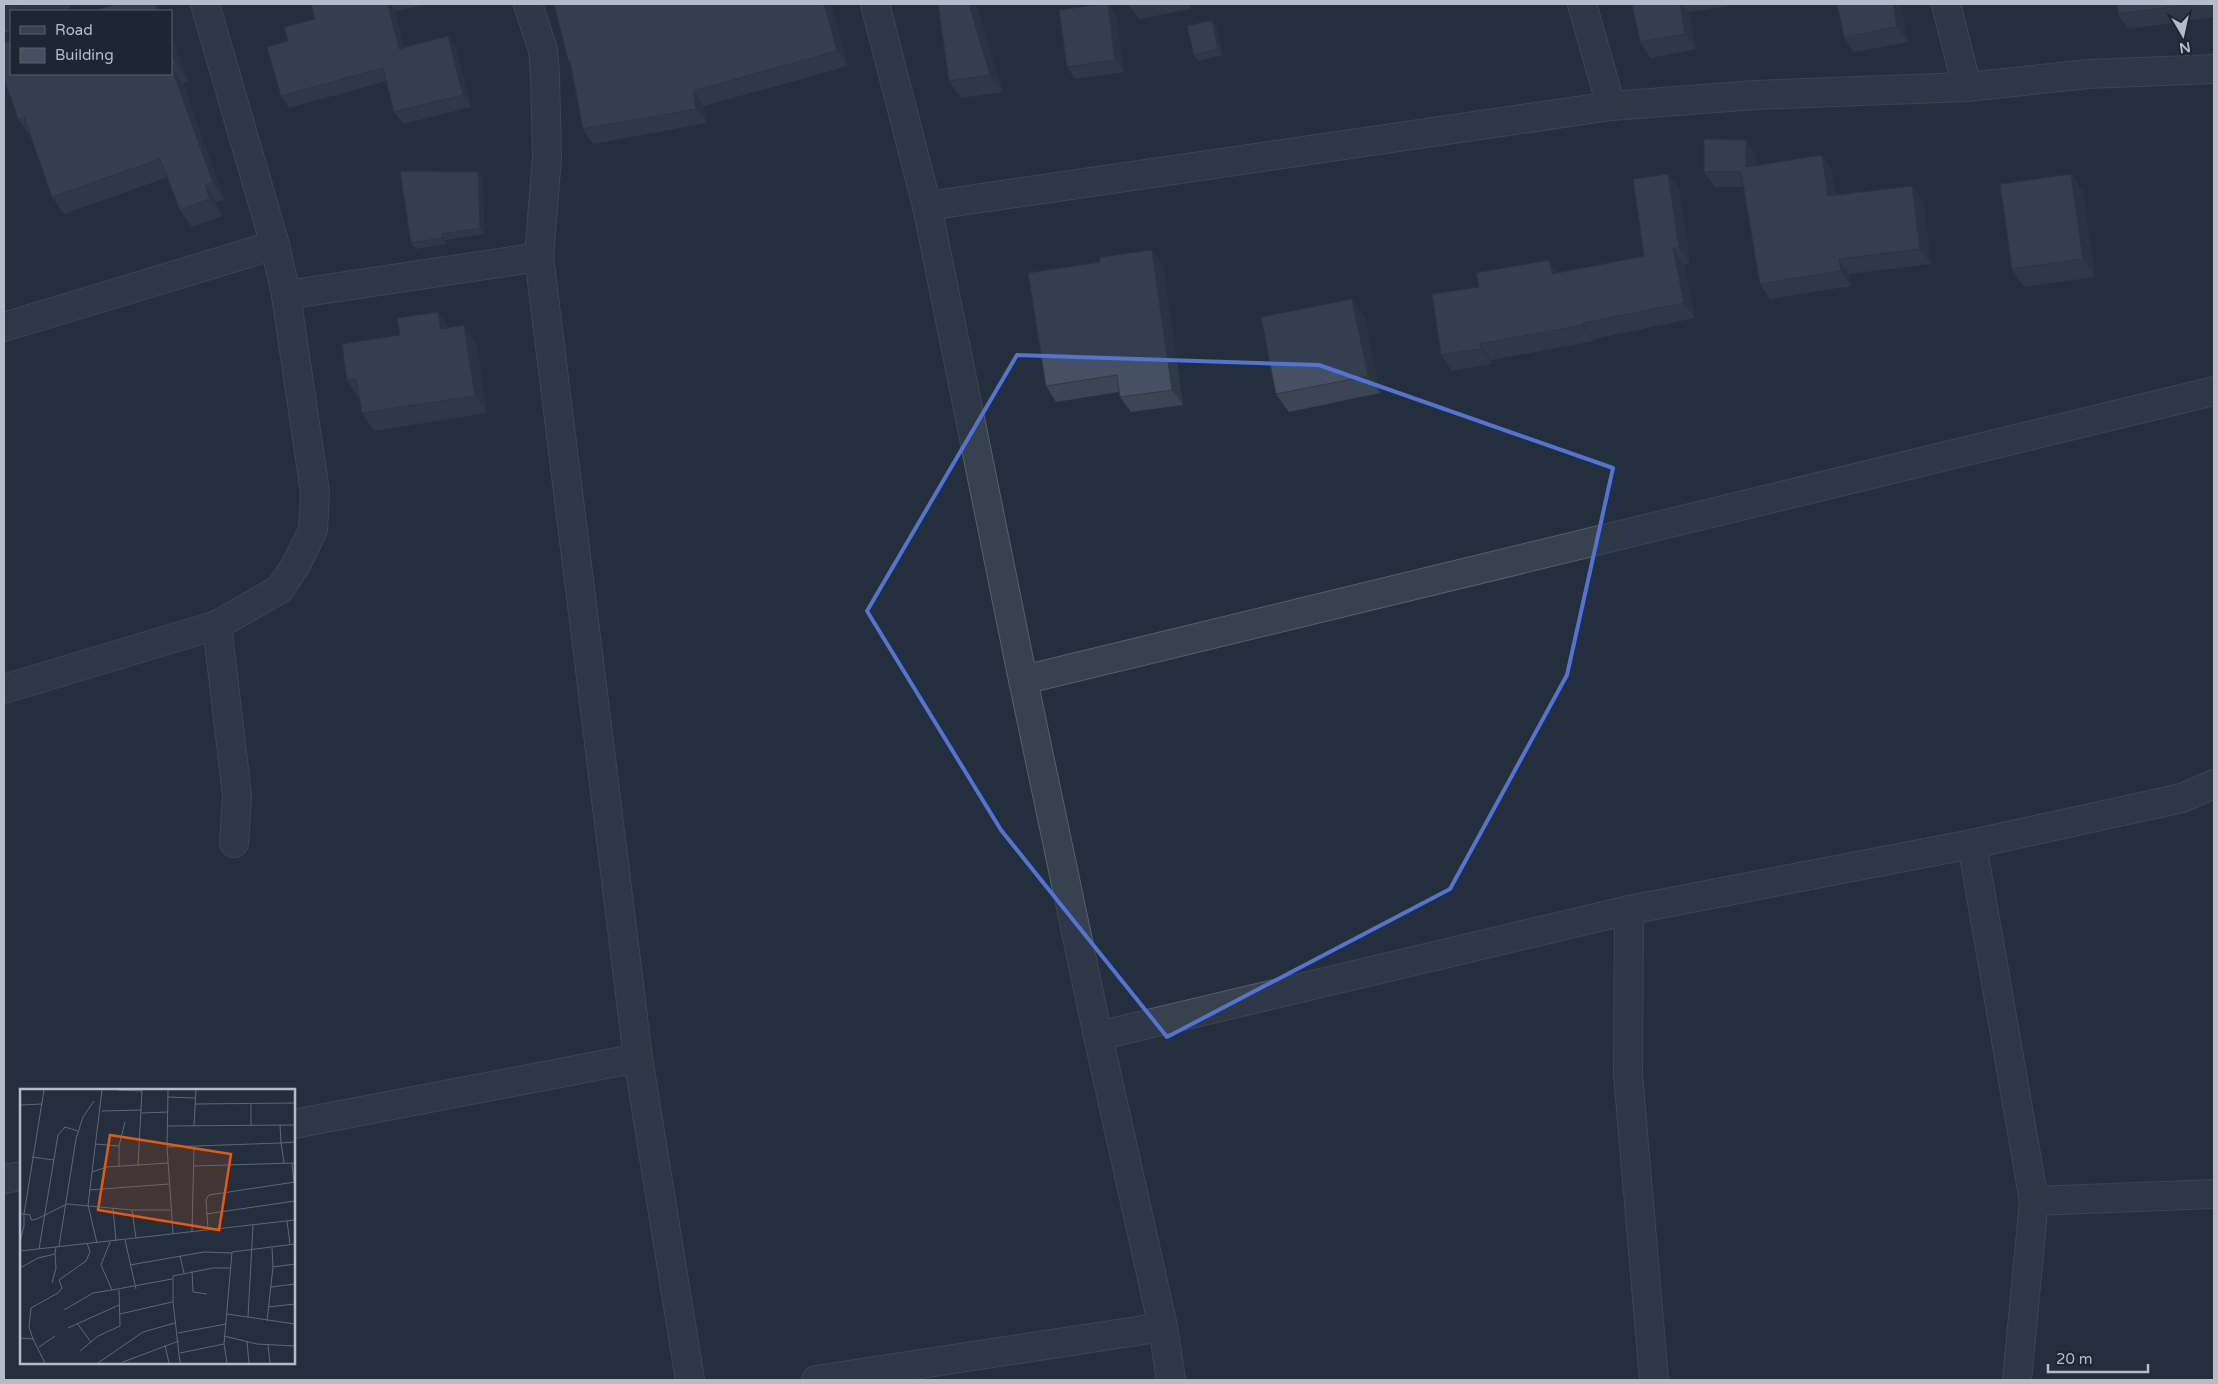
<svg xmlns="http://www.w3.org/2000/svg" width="2218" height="1384" font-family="'Varela Round',sans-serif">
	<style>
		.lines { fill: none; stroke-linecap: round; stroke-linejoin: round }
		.minor-casing { stroke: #565f6c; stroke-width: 30 }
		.minor { stroke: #38414e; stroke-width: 28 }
		.wall { fill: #3b4654 }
		.shaded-wall { fill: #303945 }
		.building { fill: #455162; stroke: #303945 }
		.marked { fill: none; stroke: #5274d3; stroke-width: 4; stroke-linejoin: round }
		.inset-road { fill: none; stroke: #5e6776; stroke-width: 1 }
		.view { fill: #e8590c; fill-opacity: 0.15; stroke: #e8590c; stroke-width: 2.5 }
		.inset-edge { fill: none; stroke: #b4bcc9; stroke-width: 2.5 }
	</style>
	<rect width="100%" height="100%" fill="#242f3e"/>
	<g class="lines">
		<g class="minor-casing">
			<g id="minor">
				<polyline points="528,4 543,50 545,76 547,156 539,257 638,1058 690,1380"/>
				<polyline points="875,4 927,206 1023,680 1098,1036 1163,1327 1171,1380"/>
				<polyline points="1946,4 1967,87"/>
				<polyline points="26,11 54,4"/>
				<polyline points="4,17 11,15"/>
				<polyline points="1611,106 1755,95 1967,87 2088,74 2214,69"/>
				<polyline points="927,206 1611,106 1582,4"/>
				<polyline points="286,295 539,257"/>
				<polyline points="4,327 275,245"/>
				<polyline points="217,625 237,795 234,843"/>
				<polyline points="1023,680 2214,391"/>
				<polyline points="4,689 217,625 280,589 297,563 313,530 315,492 286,295 275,245 205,4"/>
				<polyline points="1972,844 2034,1201 2017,1380"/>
				<polyline points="1629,910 1628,1074 1654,1380"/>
				<polyline points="1098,1036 1629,910 1972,844 2182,798 2214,784"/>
				<polyline points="294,1124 638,1058"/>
				<polyline points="4,1179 21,1176"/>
				<polyline points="2034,1201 2214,1194"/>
				<polyline points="816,1380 1163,1327"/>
			</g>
		</g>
		<use href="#minor" class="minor"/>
	</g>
	<g class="wall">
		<polygon points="311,4 429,4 395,11 404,47 448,36 456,48 471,107 403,124 394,112 386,81 289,108 281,96 288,41 315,19"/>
		<polygon points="557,4 831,4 848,66 704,106 707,123 593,144 583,129 570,64 568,60"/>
		<polygon points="976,4 1003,92 961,98 949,81"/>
		<polygon points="1108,4 1116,15 1124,72 1075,79 1067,67"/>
		<polygon points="1128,4 1190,4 1191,9 1139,19"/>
		<polygon points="1632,4 1740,4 1689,12 1696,49 1651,58 1640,42"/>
		<polygon points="1837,4 1900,4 1908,42 1854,52 1844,37"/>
		<polygon points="2118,4 2214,4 2214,17 2128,29 2118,14"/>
		<polygon points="1212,20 1216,26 1223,55 1198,61 1194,55"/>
		<polygon points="171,33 188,82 183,83 224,200 216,202 222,216 192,227 180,210 168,177 64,214 52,197 31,136 30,136 18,119"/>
		<polygon points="1756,155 1756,165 1832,170 1836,195 1912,186 1923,201 1931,264 1849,274 1851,286 1770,299 1760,284 1743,187 1715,187 1704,172"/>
		<polygon points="478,172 483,178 484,234 446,240 446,244 416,249 411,243"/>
		<polygon points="2071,174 2083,192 2095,277 2024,287 2012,269"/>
		<polygon points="1679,189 1690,263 1684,264 1695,318 1594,339 1594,341 1491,360 1492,364 1452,371 1441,355 1479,287 1549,260 1558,273 1644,256"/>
		<polygon points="1163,265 1183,405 1131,412 1120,397 1119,392 1056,402 1046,386"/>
		<polygon points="1364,316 1380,393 1289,412 1276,394"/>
		<polygon points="449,327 476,343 487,413 374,431 362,413 359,398 347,380"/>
	</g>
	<g class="shaded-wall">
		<polygon points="155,4 159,4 164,11 158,11"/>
		<polygon points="388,4 390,4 395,11 407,61 399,49"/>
		<polygon points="824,4 831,4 848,66 837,51"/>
		<polygon points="969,4 976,4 1003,92 990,75"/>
		<polygon points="1108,4 1116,15 1124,72 1115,60"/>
		<polygon points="1188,4 1190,4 1191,9"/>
		<polygon points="1680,4 1683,4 1689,12 1696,49 1685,34"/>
		<polygon points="1893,4 1900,4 1908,42 1897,27"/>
		<polygon points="1212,20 1216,26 1223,55 1218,49"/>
		<polygon points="171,33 188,82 176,65 171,51"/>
		<polygon points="448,36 456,48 471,107 463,95"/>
		<polygon points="171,66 183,83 224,200 213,183"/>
		<polygon points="693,91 704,106 707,123 696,109"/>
		<polygon points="1746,140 1756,155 1756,182 1746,167"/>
		<polygon points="1822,155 1832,170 1839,211 1828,196"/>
		<polygon points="478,172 483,178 484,234 480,228"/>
		<polygon points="1668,174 1679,189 1690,263 1679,248"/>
		<polygon points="2071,174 2083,192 2095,277 2083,259"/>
		<polygon points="205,185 216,202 222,216 210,199"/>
		<polygon points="1912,186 1923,201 1931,264 1920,249"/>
		<polygon points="442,234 446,240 446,244 442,238"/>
		<polygon points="1673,248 1684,264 1695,318 1684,303"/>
		<polygon points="1152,250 1163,265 1183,405 1172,390"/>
		<polygon points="1839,259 1849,274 1851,286 1841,271"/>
		<polygon points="1549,260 1560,276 1552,274"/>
		<polygon points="1352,299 1364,316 1380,393 1368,376"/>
		<polygon points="438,312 450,329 441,329"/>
		<polygon points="1583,323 1594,339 1594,341 1583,325"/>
		<polygon points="464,325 476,343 487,413 475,396"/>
		<polygon points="1480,344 1491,360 1492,364 1481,349"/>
	</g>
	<g class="building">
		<polygon points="116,4 155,4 158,11 94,11"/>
		<polygon points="311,4 388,4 399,49 448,36 463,95 394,112 383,68 281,96 267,47 288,41 284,27 315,19"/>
		<polygon points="554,4 824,4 837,51 693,91 696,109 583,129 570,60 568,60"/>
		<polygon points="938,4 969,4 990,75 949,81"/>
		<polygon points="1104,4 1108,4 1115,60 1067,67 1059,10"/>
		<polygon points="1632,4 1680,4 1685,34 1640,42"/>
		<polygon points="1837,4 1893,4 1897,27 1844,37"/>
		<polygon points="2118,4 2193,4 2118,14"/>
		<polygon points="1212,20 1218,49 1194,55 1187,26"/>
		<polygon points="11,40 11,74 171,74 171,51 176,65 171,66 213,183 205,185 210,199 180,210 160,159 52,197 24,117 18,119 4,78 4,43"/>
		<polygon points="1704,139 1746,140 1746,167 1822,155 1828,196 1912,186 1920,249 1839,259 1841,271 1760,284 1741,172 1704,172"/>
		<polygon points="400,171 478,172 480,228 442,234 442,238 411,243"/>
		<polygon points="1668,174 1679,248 1673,248 1684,303 1583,323 1583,325 1480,344 1481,349 1441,355 1432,294 1479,287 1476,273 1549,260 1552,274 1644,256 1633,179"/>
		<polygon points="2071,174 2083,259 2012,269 2000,184"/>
		<polygon points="1152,250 1172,390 1120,397 1117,375 1046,386 1028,273 1100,262 1100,257"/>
		<polygon points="1352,299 1368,376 1276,394 1261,317"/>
		<polygon points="438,312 441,329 464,325 475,396 362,413 356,379 347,380 342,344 400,335 397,318"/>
	</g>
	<path d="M0 0H2218V1384H0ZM1017,355L1319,365L1613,468L1567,675L1450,889L1167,1037L1001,830L867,611Z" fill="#242f3e" fill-opacity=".55" fill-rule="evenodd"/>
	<path class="marked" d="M1017,355L1319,365L1613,468L1567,675L1450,889L1167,1037L1001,830L867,611Z"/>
	<g transform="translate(20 1089)">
		<rect width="275" height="275" fill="#242f3e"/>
		<path class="inset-road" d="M24,1L4,125L10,126L11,131L17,130L47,115L112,121M98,1L122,2M148,1L147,58L153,144M148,8L175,9M175,15L275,14M0,16L22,15M82,22L122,21M122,24L148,23M231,36V15M148,37L275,36M174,37L176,1M75,55L99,57M147,58L261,54L260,36M12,68L34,71M264,74L261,54L275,53M272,74L274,94M99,77V57L105,33M118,77L122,1M174,77L275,74M72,83L87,78L148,74M69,101L149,95M93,119L96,152M0,125H4V137L0,153M186,125L275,112M267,132L270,155M188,141L186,111L189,106L275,93M172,143L174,58M116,149L112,121H150M105,151L116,200M90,153L81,176L92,201L152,190M77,154L68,116L82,1M39,157L56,50L63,28L74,12M19,160L38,46L45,38L58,42M0,162L275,131M160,167L164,184M110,176L184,163L212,164M253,178L275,175M0,179L18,169L35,165L36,158M172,182L173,203L187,205M32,194L36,179L35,165M251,198L275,195M248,218L275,215M44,221L73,204L92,201M100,225L152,213M207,225L275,235M228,228L233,136M247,232L253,178L252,159M57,234L71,253M48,239L99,216M158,244L206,235M204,247L237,255L275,257M0,249L13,250L25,274M13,250L9,238L11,219L38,204L42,199L39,191L66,172L70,163L67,154M227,253L229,274M145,256L149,274M248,256L250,274M19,258L35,247M60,262L78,247L100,237L99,201M160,264L204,255M103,273L159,252M78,274L123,243L155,234M160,274L153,213V187L193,179H210M207,274L204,255L212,163L275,155"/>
		<path class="view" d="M90,46L211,65L199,141L78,121Z"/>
		<rect width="275" height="275" class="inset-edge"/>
	</g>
	<rect width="2218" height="1384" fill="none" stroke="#b4bcc9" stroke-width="10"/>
	<rect x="10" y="10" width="162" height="65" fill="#1d2633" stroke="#59626f"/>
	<rect x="20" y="26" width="25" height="8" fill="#38414e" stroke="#59626f"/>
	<text x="55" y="35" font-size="15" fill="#b4bcc9">Road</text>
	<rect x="20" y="48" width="25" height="15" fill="#455162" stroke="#59626f"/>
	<text x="55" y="60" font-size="15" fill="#b4bcc9">Building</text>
	<g transform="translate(2183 35) rotate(171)" stroke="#1d2633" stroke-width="4" paint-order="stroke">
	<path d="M0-4L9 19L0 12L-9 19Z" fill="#b4bcc9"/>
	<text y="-8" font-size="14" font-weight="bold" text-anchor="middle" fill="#b4bcc9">N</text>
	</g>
	<path d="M2048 1364v8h100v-8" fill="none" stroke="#b4bcc9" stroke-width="2.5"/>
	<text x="2056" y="1364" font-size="15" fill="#b4bcc9" stroke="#1d2633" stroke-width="4" paint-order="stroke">20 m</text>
</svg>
